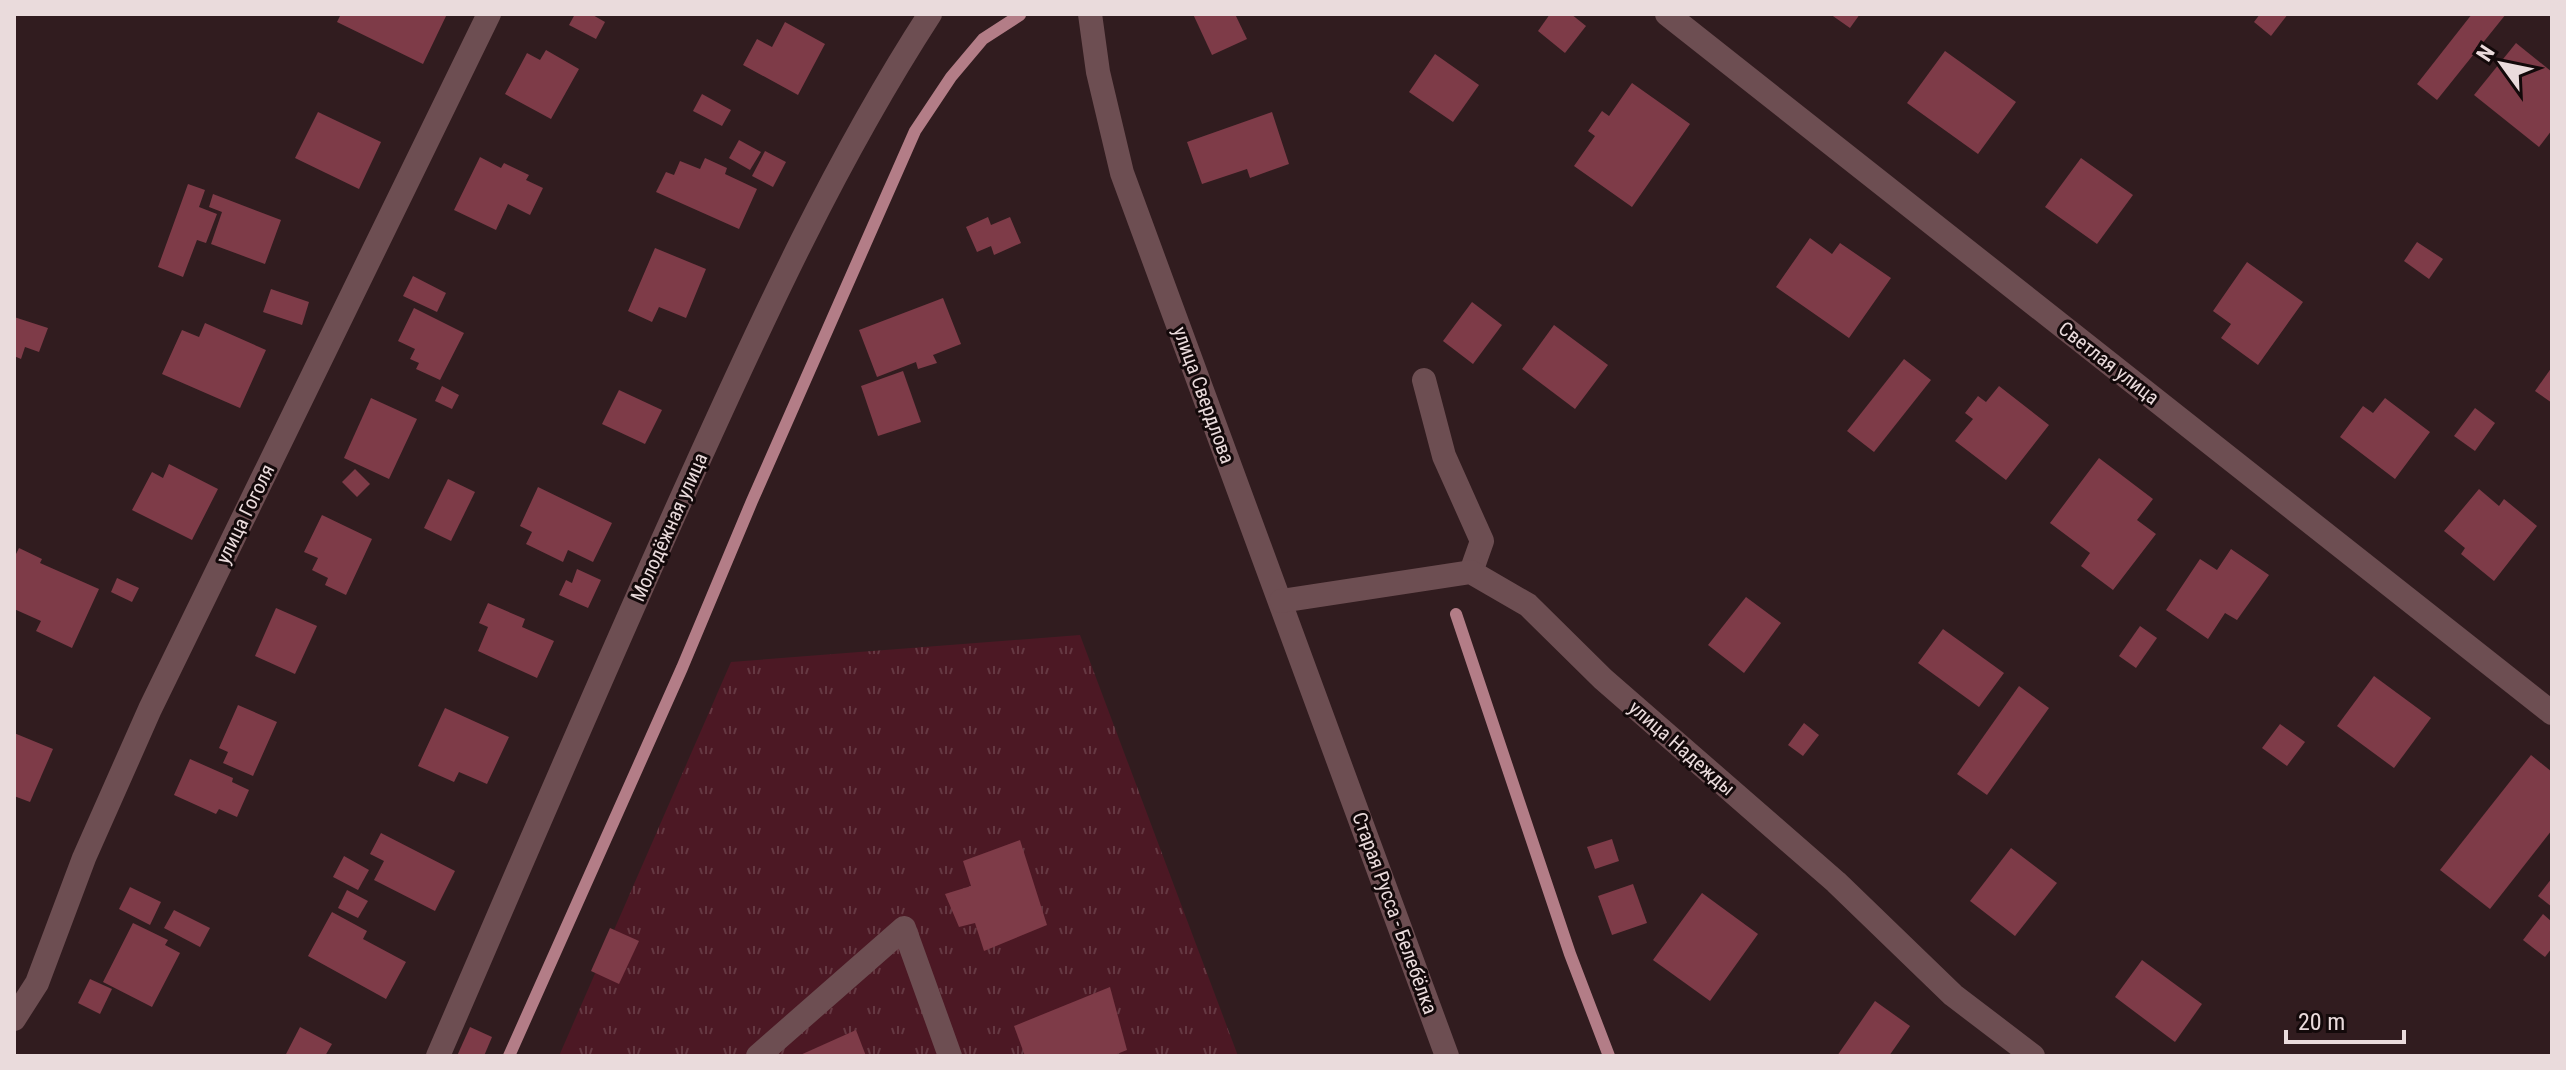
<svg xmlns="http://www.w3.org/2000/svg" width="2566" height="1070" font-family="'Roboto Condensed',sans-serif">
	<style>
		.grass { fill: url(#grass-tufts) }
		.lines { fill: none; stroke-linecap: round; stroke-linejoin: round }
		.stream { stroke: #b37d87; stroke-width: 12 }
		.building { fill: #7e3b48 }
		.minor { stroke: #6d4e52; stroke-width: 24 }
		.labels { text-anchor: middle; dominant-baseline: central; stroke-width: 6; stroke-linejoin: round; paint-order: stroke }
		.street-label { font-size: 20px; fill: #eadbdc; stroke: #13090a }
	</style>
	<defs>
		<pattern id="grass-tufts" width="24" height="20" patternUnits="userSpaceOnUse" patternTransform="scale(2)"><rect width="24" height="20" fill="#4c1824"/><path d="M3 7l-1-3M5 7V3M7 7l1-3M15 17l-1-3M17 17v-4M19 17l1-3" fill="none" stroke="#663943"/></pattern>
	</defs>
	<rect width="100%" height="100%" fill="#311c1f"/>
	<polygon class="grass" points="1080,635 1238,1056 559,1056 731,662"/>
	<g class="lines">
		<g class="stream">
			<polyline points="1456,614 1570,954 1609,1056"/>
			<polyline points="509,1056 682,668 752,501 915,131 951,77 983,39 1020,15"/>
		</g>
	</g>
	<g class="building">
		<polygon points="341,14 378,15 447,14 423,64 337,22"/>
		<polygon points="575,14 591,14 605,22 596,39 569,25"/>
		<polygon points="1193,14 1235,14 1247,39 1212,55"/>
		<polygon points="1550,14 1571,14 1586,26 1565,53 1538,31"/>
		<polygon points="1830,14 1860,14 1850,28"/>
		<polygon points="2260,14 2288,14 2271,36 2254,22"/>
		<polygon points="2472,14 2506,14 2437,100 2417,84"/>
		<polygon points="785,22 825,44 798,95 743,65 757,39 772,47"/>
		<polygon points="2516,43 2552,72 2552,130 2539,147 2474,95"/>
		<polygon points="546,50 579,69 551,119 505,94 527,53 540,60"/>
		<polygon points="1945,51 2016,102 1978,154 1907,103"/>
		<polygon points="1435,54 1479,85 1453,122 1409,92"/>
		<polygon points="1632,83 1690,124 1632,207 1574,166 1595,136 1588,131 1602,111 1609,116"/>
		<polygon points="702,94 731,110 722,126 693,111"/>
		<polygon points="318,112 381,142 359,189 295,158"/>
		<polygon points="1272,112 1289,164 1250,178 1247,169 1202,184 1187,142"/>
		<polygon points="739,140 761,152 750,170 729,158"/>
		<polygon points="765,151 786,162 773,187 752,176"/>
		<polygon points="480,157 501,168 504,163 529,175 526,180 543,188 530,215 508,204 496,230 454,210"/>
		<polygon points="705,158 727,168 725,174 757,189 739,229 656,192 666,172 674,175 680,161 700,169"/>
		<polygon points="2081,158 2133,195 2097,244 2045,207"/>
		<polygon points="188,184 205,190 199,207 217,214 206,243 197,240 183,277 158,267"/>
		<polygon points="213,194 281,220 265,264 211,244 222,212 209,207"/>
		<polygon points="988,217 991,225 1010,217 1021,243 994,255 991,246 977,252 966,227"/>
		<polygon points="1810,238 1832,254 1840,243 1891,278 1849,338 1776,287"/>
		<polygon points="2417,242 2443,259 2429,279 2404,261"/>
		<polygon points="655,248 706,269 686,318 659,307 652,322 628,311"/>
		<polygon points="2247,262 2303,302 2258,365 2221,338 2231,324 2213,311"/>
		<polygon points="413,276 446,293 437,312 403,296"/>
		<polygon points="271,289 309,302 302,325 263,312"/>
		<polygon points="943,298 961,344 933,355 937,363 918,369 916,362 877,377 859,330"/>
		<polygon points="1472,302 1502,325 1473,364 1443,341"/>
		<polygon points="414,308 464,333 440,380 416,369 419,363 410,359 415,349 398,341"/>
		<polygon points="14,317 48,328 39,352 25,347 21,359 14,356"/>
		<polygon points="205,323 266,350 240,408 162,374 182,330 199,337"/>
		<polygon points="1554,325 1608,365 1575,409 1522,369"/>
		<polygon points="1904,359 1931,380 1874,452 1847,431"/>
		<polygon points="2552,367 2552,403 2535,391"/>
		<polygon points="903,371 921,422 878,436 861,386"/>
		<polygon points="442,386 459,395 452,409 435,401"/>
		<polygon points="1999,386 2049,425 2006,480 1955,441 1973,419 1965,413 1978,396 1986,402"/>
		<polygon points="619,390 662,410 645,444 602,424"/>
		<polygon points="371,398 417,419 389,479 344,458"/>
		<polygon points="2385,398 2430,432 2395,479 2340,437 2363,406 2373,413"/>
		<polygon points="2475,408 2495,423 2475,451 2454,436"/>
		<polygon points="2099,458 2153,499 2137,520 2156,534 2113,590 2081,566 2090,553 2050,523"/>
		<polygon points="169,464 218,489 192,540 132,510 152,472 163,478"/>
		<polygon points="355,469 370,484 357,497 342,482"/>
		<polygon points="448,479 475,492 451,541 424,528"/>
		<polygon points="538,487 612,523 593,562 568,550 563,562 526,544 532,532 520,526"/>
		<polygon points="2479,489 2499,506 2504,499 2537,526 2494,581 2461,554 2465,548 2444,531"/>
		<polygon points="322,515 372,539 346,595 325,585 328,578 312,570 318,558 304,552"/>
		<polygon points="19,548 42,559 40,563 99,589 72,648 36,631 41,621 14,609 14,558"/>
		<polygon points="2231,549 2269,575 2237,620 2225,613 2208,639 2166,610 2200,559 2217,570"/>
		<polygon points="577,569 601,580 588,608 559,595 566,580 572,583"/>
		<polygon points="117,578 139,588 132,602 111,592"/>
		<polygon points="1746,597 1781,623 1744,673 1708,645"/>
		<polygon points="488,603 525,619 522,627 554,641 537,678 478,651 488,627 479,623"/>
		<polygon points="276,608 317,626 295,674 255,656"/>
		<polygon points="2140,626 2157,638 2136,668 2119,656"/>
		<polygon points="1943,629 2004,673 1979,707 1918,663"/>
		<polygon points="2374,676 2431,718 2394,768 2337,726"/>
		<polygon points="2019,686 2049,708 1987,795 1957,774"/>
		<polygon points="238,705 277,722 253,776 223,763 228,752 219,748"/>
		<polygon points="445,708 509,737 487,784 459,772 454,782 418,766"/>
		<polygon points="1804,723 1819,735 1803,756 1788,745"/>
		<polygon points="2280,724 2305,742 2287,766 2262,748"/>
		<polygon points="14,733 53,749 30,802 14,796"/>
		<polygon points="2531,755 2552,772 2552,830 2490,909 2440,870"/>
		<polygon points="190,759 233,778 232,782 249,790 237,817 219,809 216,814 174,795"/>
		<polygon points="381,833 455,871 435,911 374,880 384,861 370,854"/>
		<polygon points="1612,839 1619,861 1595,869 1587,847"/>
		<polygon points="1020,840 1047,925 984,951 975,923 959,927 945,894 971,886 963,861"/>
		<polygon points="2011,848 2057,883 2015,936 1970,901"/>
		<polygon points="344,856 369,870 358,890 333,877"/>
		<polygon points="2552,878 2552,907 2538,896"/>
		<polygon points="1633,884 1647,923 1612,935 1598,896"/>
		<polygon points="130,887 161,902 150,925 119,909"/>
		<polygon points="347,890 368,901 358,918 338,908"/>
		<polygon points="1702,893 1758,934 1710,1001 1653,960"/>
		<polygon points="174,910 210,928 200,947 164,928"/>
		<polygon points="332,912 367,931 363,939 406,962 386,999 308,956"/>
		<polygon points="2543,914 2552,922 2552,948 2545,957 2523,940"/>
		<polygon points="133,923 168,940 165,945 180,953 152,1007 103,982"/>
		<polygon points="610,928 639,941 619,984 591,971"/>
		<polygon points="2142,960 2202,1004 2175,1042 2115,997"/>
		<polygon points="90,979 112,989 100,1014 78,1003"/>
		<polygon points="1110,987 1127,1050 1112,1056 1025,1056 1014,1026"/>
		<polygon points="1875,1001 1910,1026 1889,1056 1837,1056"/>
		<polygon points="300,1027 332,1044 325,1056 285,1056"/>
		<polygon points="470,1027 492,1037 484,1056 457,1056"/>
		<polygon points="856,1030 866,1056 798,1056"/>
	</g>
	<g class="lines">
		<g class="minor">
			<polyline points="1090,14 1098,72 1122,173 1447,1056"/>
			<polyline points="1667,14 2552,713"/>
			<polyline points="1424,380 1444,456 1482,541 1471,572"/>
			<polyline points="1281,601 1471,572 1528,605 1603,679 1836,882 1953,995 2033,1056"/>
			<polyline points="14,1019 37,983 84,858 150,709 489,14"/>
			<path d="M438,1056C522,862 605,667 692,475C763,318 836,159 930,14"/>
			<polyline points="758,1056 904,928 950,1056"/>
		</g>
	</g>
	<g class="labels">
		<g class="street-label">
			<text transform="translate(2109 363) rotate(38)">Светлая улица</text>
			<text transform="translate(1204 395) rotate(70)">улица Свердлова</text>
			<text transform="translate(245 514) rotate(-64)">улица Гоголя</text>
			<text transform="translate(669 527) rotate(-66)">Молодёжная улица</text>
			<text transform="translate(1682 748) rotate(41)">улица Надежды</text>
			<text transform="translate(1395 913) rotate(70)">Старая Русса - Белебёлка</text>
		</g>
	</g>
	<rect width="2566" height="1070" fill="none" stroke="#eadbdc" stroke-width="32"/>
	<g transform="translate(2502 64) rotate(303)" stroke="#13090a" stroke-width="6" paint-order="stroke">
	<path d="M0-6L14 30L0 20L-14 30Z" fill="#eadbdc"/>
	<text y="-12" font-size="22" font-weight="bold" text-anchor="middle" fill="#eadbdc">N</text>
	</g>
	<path d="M2286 1030v12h118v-12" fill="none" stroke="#eadbdc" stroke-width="4"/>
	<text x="2298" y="1030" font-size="24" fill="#eadbdc" stroke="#13090a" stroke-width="6" paint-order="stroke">20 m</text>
</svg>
